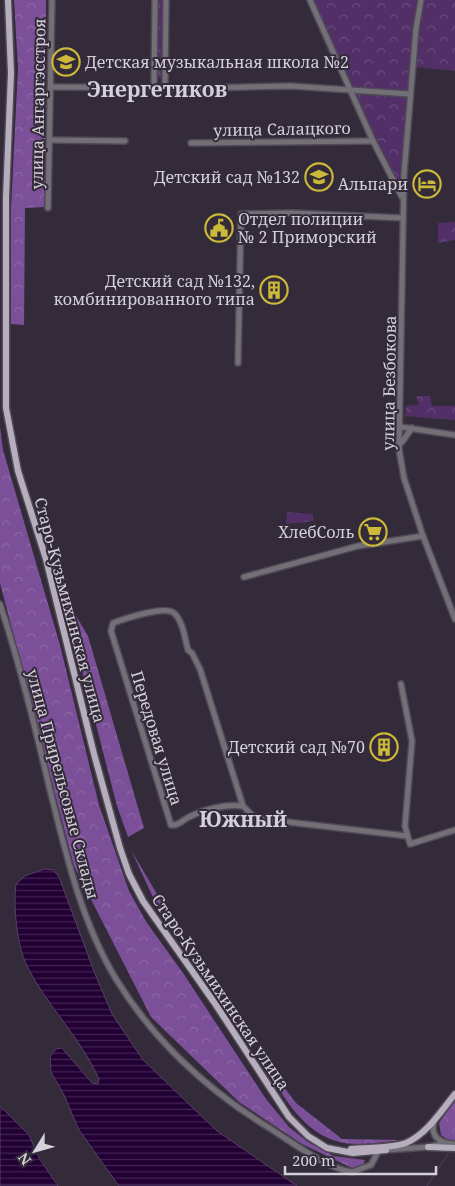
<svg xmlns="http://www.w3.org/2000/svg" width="455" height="1186" font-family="'Noto Serif',serif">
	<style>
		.forest { fill: url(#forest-crowns) }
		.park { fill: url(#park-crowns) }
		.water { fill: url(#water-rules); stroke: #573e66 }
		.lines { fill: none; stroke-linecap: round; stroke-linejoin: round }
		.stream { stroke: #573e66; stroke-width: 1 }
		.minor-casing { stroke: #504956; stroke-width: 8 }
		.major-casing { stroke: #504956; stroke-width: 9 }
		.minor { stroke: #736f76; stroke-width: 5 }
		.major { stroke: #b7aebd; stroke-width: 6 }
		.labels { text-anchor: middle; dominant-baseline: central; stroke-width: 4; stroke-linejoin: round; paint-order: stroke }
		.poi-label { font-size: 16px; fill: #d4cfd9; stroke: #332b39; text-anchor: end }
		.street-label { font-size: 16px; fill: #d4cfd9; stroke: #332b39 }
		.district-label { font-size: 21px; font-weight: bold; fill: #d4cfd9; stroke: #332b39 }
	</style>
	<defs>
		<pattern id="forest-crowns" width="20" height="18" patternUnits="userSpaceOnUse" patternTransform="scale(1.25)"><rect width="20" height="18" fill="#7c4f99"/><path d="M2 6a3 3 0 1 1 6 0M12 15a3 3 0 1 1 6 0" fill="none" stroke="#8e67a7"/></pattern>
		<pattern id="park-crowns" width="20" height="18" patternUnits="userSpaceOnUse" patternTransform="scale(1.25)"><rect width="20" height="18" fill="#522f67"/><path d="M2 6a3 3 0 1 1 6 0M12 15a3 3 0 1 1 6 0" fill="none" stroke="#6a4c7c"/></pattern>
		<pattern id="water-rules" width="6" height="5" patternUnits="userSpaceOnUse" patternTransform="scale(1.25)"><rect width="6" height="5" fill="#220034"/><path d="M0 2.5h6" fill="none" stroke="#412451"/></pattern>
	</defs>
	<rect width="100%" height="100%" fill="#332b39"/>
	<g class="forest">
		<polygon points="14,0 46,0 45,207 25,208 24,325 11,324 11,208 18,68"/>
		<polygon points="0,427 3,450 60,645 99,805 129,891 147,923 183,973 266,1099 289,1127 308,1142 334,1156 365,1160 363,1165 352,1168 302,1144 239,1102 151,1017 74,866 0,583"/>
		<polygon points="56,570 62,577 75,614 88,636 144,828 128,837 117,806"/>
		<polygon points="131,850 194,957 159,910"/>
		<path d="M259,1054L296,1103L342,1139L400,1140C386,1142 371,1144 357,1144C305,1144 281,1093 259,1054Z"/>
		<polygon points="455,1100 455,1140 448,1140 441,1135 439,1123"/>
	</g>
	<g class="park">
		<polygon points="155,0 164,0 164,78 156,78"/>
		<polygon points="310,0 421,0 403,198 390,175"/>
		<polygon points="425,0 455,0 455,71 414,67"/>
		<polygon points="455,222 455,240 438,243 438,223"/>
		<polygon points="416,396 430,396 432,406 455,406 455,420 405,416 406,406 419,405"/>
		<polygon points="287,512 313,514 313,521 286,524"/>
	</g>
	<g class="water">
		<path d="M44,869L53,870L59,877L95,974L112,1014L143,1060L217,1131L297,1186H119L79,1130L64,1095L51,1072L50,1057L56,1049L62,1048L92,1083L98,1084L99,1079C81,1038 47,1006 27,966C17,946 13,907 16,884L25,876Z"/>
		<polygon points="0,1106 29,1135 39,1158 58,1186 0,1186"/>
	</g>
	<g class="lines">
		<polyline class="stream" points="427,1186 448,1154"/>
		<g class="minor-casing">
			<g id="minor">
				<polyline points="310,0 373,141 402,197"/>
				<polyline points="421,0 416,29 404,174 399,449 404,478 423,536 455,619"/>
				<polyline points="51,87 206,88 291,86 409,94"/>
				<polyline points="154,87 155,0"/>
				<polyline points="165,87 166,0"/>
				<polyline points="50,140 125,141"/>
				<polyline points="191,143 373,141"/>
				<polyline points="48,208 52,0"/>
				<polyline points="238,363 241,214 292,213 403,218"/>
				<polyline points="401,427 455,435"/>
				<polyline points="402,442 412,428"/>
				<polyline points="244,577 358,546 423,536"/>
				<path d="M0,604C20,665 35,727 50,790C66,854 81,921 116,979C152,1038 205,1088 263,1124C288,1139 324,1168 352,1172L371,1165L379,1150"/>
				<polyline points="401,684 412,741 405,826 410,844 455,830"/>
				<path d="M243,806L200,669L192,653L188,650C185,639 183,621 174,613C165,605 124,619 113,623L111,631L171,825C179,826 182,820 189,817C205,809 226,804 243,806L253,816L262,819L407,836"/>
				<path d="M434,1122C430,1138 441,1143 455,1144"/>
				<polyline points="386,1150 428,1147 445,1143"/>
			</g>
		</g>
		<g class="major-casing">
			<g id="major">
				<polyline points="8,0 11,73 6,197 6,408 18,471 46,559 94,754 120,848 129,874 143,901 216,1005 289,1117 308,1136 327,1148 353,1153 386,1150"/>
				<polyline points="428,1147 455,1148"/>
				<path d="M351,1149C368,1147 389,1149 406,1143C427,1134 441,1111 455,1094"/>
			</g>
		</g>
		<use href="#minor" class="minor"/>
		<use href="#major" class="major"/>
	</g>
	<defs>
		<g id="school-ring" transform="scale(1.4375)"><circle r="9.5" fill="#332b39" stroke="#ccb939" stroke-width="1.5"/><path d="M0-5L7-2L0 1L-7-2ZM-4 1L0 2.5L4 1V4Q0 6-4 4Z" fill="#ccb939"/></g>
		<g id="hotel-ring" transform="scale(1.4375)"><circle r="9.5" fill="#332b39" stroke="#ccb939" stroke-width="1.5"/><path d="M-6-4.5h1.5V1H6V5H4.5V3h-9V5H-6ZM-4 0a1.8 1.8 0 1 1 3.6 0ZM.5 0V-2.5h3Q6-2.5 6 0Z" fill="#ccb939"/></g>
		<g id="civic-ring" transform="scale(1.4375)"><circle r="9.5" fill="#332b39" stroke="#ccb939" stroke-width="1.5"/><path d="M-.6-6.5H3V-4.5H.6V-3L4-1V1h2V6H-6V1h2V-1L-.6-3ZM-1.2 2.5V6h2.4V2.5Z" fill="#ccb939"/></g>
		<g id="building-ring" transform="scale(1.4375)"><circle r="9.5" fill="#332b39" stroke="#ccb939" stroke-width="1.5"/><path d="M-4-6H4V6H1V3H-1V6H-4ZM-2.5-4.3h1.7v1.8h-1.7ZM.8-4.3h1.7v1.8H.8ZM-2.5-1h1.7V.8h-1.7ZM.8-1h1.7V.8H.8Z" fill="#ccb939"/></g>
		<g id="supermarket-ring" transform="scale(1.4375)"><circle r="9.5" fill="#332b39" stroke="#ccb939" stroke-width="1.5"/><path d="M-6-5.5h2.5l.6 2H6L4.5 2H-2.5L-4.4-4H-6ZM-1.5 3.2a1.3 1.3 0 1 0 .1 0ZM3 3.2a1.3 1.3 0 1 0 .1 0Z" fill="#ccb939"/></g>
	</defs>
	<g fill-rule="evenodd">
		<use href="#school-ring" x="66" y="62"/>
		<use href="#school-ring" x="319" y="177"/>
		<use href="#hotel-ring" x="427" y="184"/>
		<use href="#civic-ring" x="219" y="228"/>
		<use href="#building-ring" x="274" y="290"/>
		<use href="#supermarket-ring" x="373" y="532"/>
		<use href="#building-ring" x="384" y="747"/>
	</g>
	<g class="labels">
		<g class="poi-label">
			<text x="85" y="62" text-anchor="start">Детская музыкальная школа №2</text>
			<text x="300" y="177">Детский сад №132</text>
			<text x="408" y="184">Альпари</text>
			<text x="238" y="219" text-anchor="start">Отдел полиции<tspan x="238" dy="18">№ 2 Приморский</tspan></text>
			<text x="255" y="281">Детский сад №132,<tspan x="255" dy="18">комбинированного типа</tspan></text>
			<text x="354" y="532">ХлебСоль</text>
			<text x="365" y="747">Детский сад №70</text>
		</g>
		<g class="street-label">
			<text transform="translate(38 104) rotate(-89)">улица Ангаргэсстроя</text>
			<text transform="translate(282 129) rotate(-1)">улица Салацкого</text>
			<text transform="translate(389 383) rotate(-89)">улица Безбокова</text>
			<text transform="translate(70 610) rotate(75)">Старо-Кузьмихинская улица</text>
			<text transform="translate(157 738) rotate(73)">Передовая улица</text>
			<text transform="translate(63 784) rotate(75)">улица Прирельсовые Склады</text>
			<text transform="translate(221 992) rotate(56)">Старо-Кузьмихинская улица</text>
		</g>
		<g class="district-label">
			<text x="157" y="89">Энергетиков</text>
			<text x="243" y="819">Южный</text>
		</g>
	</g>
	<g transform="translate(35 1151) rotate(233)" stroke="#332b39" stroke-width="4" paint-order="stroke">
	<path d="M0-4L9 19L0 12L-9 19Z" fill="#d4cfd9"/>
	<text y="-8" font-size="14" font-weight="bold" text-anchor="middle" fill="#d4cfd9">N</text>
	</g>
	<path d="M285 1166v8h151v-8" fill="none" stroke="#d4cfd9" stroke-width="2.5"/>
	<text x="292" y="1166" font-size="15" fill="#d4cfd9" stroke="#332b39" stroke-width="4" paint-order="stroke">200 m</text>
</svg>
